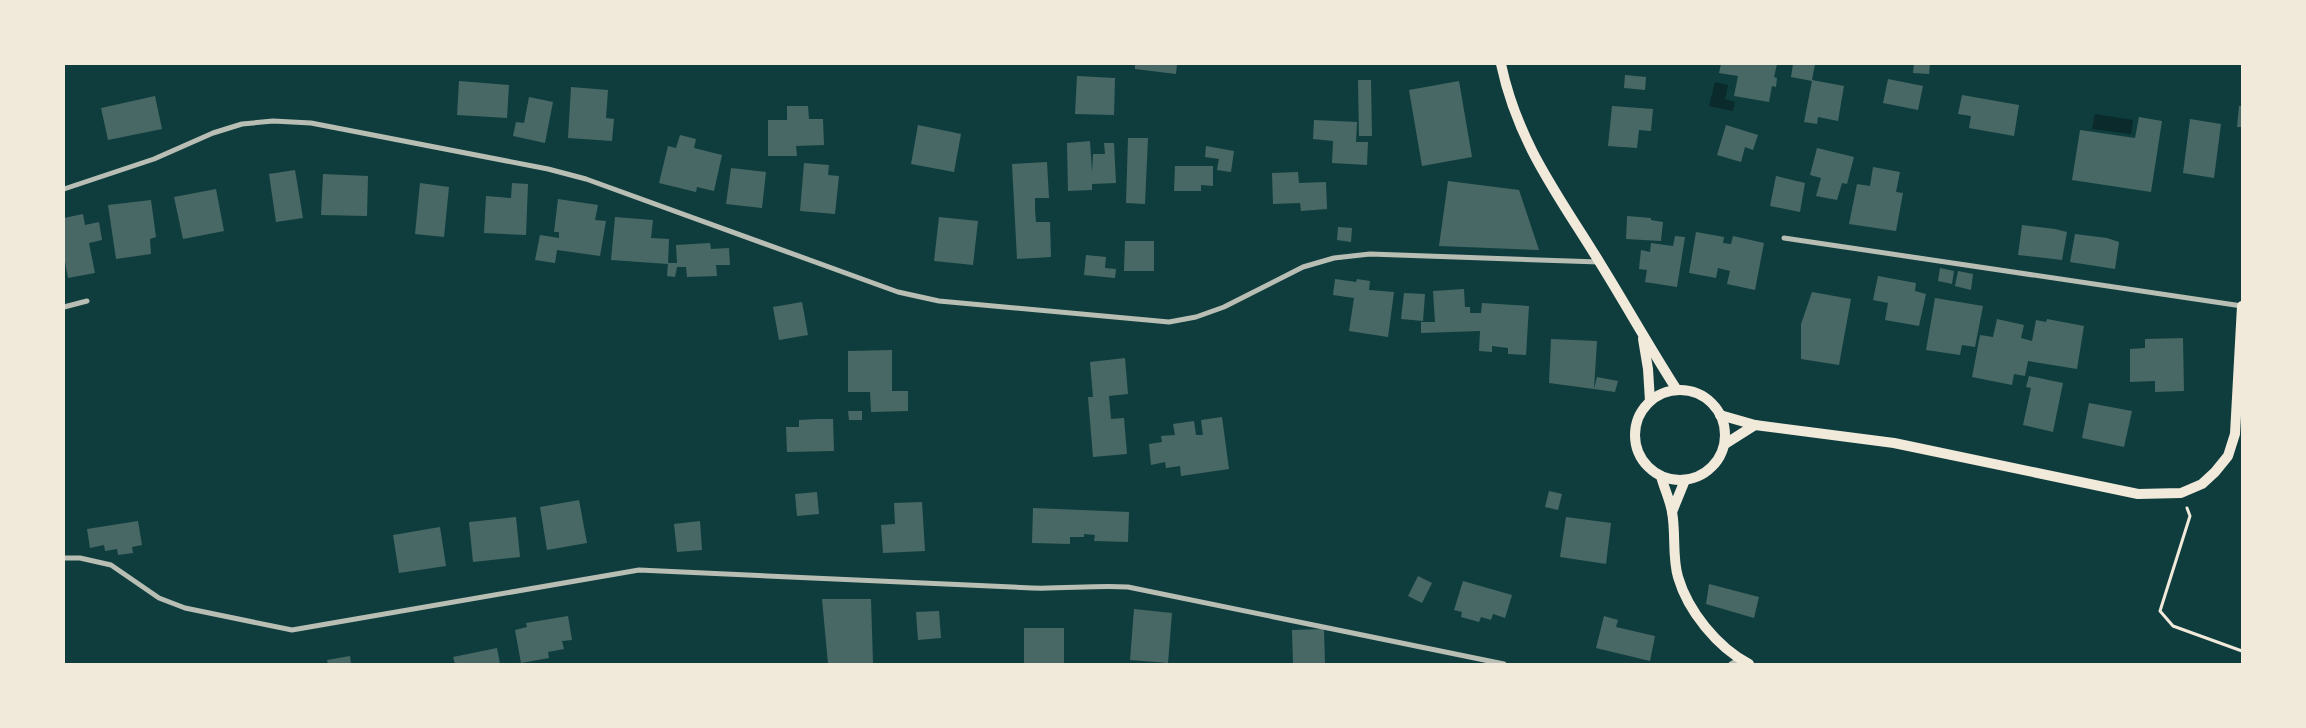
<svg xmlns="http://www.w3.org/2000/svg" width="2306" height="728" font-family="'Roboto Condensed',sans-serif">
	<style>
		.water { fill: #0a2a2b }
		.building { fill: #486865 }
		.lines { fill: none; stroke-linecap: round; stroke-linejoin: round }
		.path { stroke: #f1e9da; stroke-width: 3 }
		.minor { stroke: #b8beb3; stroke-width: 5 }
		.secondary { stroke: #f1e9da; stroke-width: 10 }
	</style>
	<rect width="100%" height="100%" fill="#0f3d3e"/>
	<g class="water">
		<polygon points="1715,82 1728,85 1725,99 1735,102 1733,111 1709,106"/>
		<polygon points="2095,114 2133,120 2131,134 2092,129"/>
	</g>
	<g class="building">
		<polygon points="1135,64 1177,64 1176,74 1135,69"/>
		<polygon points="1721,64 1777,64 1774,77 1777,78 1776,87 1772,86 1769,102 1734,96 1738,76 1719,73"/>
		<polygon points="1793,64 1815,64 1812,80 1844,86 1838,121 1818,117 1817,124 1804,122 1812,81 1791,77"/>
		<polygon points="1914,64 1930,64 1929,74 1913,73"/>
		<polygon points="1625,75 1646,77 1645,90 1624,88"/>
		<polygon points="1077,76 1115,78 1114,115 1075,114"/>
		<polygon points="1888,79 1923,86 1918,110 1883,103"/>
		<polygon points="1358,80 1371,80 1372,136 1359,136"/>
		<polygon points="459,81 509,85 507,118 457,115"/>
		<polygon points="1459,81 1472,157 1422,166 1409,90"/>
		<polygon points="571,87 608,90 606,118 614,119 612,141 568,138"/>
		<polygon points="1962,95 2019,105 2014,136 1969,128 1971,116 1958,114"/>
		<polygon points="155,96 162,129 108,140 101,108"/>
		<polygon points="529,97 553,102 545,143 513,136 516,122 524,123"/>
		<polygon points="787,106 808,106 809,119 823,119 824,145 796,146 797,156 768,156 768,120 787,120"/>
		<polygon points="1612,106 1653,109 1651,131 1639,130 1637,148 1608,146"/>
		<polygon points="2239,106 2242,106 2242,127 2237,127"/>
		<polygon points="2139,117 2162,121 2151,192 2072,180 2080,130 2135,138"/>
		<polygon points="2190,119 2221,124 2214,178 2183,173"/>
		<polygon points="1314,120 1357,122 1356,142 1368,142 1367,165 1332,163 1333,141 1313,139"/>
		<polygon points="918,125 961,134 954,172 911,164"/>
		<polygon points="1726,125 1758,135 1753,150 1745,147 1741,162 1717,155"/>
		<polygon points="680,135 696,139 694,148 722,155 714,191 697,187 696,192 659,183 668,146 676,148"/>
		<polygon points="1128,138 1148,138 1145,204 1126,203"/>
		<polygon points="1090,141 1092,172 1093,154 1105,154 1104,143 1114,143 1116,183 1092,184 1092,190 1068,191 1067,143"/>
		<polygon points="1206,146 1234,151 1231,172 1217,170 1219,159 1205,157"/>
		<polygon points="1817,148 1854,157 1847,184 1842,183 1837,200 1816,196 1821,178 1810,175"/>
		<polygon points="1047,162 1049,198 1035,198 1035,210 1036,222 1050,222 1051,257 1017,259 1012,164"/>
		<polygon points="804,163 829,165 828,175 839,176 835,214 800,211"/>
		<polygon points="1175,166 1213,166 1213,186 1201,185 1201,191 1174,191"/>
		<polygon points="1873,167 1900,172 1896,192 1903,193 1896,231 1849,224 1857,184 1870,186"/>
		<polygon points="731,168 766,172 762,208 726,204"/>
		<polygon points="295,170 303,218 276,222 269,174"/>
		<polygon points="1298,172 1299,183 1326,182 1327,209 1301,211 1300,203 1273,204 1272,173"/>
		<polygon points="323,174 368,176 367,216 321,215"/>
		<polygon points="1776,176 1805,183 1800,212 1770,206"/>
		<polygon points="1448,181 1519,190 1539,250 1439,246"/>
		<polygon points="420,183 449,187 444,237 415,234"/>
		<polygon points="512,183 528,184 526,235 484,233 486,196 511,198"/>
		<polygon points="216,189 224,231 183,239 174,197"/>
		<polygon points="558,199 598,205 595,220 606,221 600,256 557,250 555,263 535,260 540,235 559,238 559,232 554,232"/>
		<polygon points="151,200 156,237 150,239 151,254 116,259 108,205"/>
		<polygon points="83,214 85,225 99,222 102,240 89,243 95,273 68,278 64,256 64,218"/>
		<polygon points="1627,216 1651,218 1651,220 1663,222 1661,241 1626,239"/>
		<polygon points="615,217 653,220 651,238 669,239 668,264 611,260"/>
		<polygon points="939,217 978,221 973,265 934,261"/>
		<polygon points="2022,225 2055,229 2067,232 2062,260 2018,255"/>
		<polygon points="1338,227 1352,228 1351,242 1337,240"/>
		<polygon points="1696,232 1724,237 1723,243 1731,244 1733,236 1764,243 1755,290 1727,284 1730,271 1718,268 1716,278 1689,273"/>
		<polygon points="2075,234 2107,238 2119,242 2115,269 2070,262"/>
		<polygon points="1675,236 1685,237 1677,287 1645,282 1647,270 1639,269 1641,250 1650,252 1651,243 1673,246"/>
		<polygon points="1125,241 1154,241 1154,271 1124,271"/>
		<polygon points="710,243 711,249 729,248 730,265 716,265 717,276 687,277 686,267 677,267 675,277 667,276 668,263 677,263 676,245"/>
		<polygon points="1086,255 1106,257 1105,268 1116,269 1115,278 1084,275"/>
		<polygon points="1940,268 1954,271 1952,284 1938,281"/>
		<polygon points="1958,271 1973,274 1971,290 1955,286"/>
		<polygon points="1878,276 1916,283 1915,291 1926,294 1919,326 1885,320 1888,303 1873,300"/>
		<polygon points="1335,279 1356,282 1357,279 1370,281 1369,290 1394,292 1388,337 1349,331 1354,298 1333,295"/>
		<polygon points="1464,289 1465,307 1470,307 1470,313 1481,313 1482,303 1529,306 1526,355 1508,354 1508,348 1492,346 1492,352 1479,351 1480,331 1421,333 1421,322 1435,322 1433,291"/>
		<polygon points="1812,292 1851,299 1839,365 1801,359 1801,324"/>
		<polygon points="1404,293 1425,294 1423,321 1401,319"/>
		<polygon points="1935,298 1983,306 1975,347 1962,345 1960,355 1926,350"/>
		<polygon points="802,302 808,335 779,340 773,307"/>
		<polygon points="1997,319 2024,325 2021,338 2032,341 2036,320 2046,322 2047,319 2084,326 2077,369 2028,361 2025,376 2014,374 2012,385 1972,377 1980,335 1993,337"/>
		<polygon points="2183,338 2184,391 2155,392 2155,381 2130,382 2130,349 2145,348 2145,339"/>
		<polygon points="1551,339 1597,341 1594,389 1549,383"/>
		<polygon points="892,350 892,391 908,391 908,411 871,412 870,392 848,392 848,351"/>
		<polygon points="1125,358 1128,394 1109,396 1111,419 1124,418 1127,454 1093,457 1088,397 1093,397 1090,362"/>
		<polygon points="2029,376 2063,383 2053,432 2023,425 2031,388 2026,387"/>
		<polygon points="1597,377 1618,381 1615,392 1594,389"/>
		<polygon points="2089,403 2132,411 2124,447 2082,438"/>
		<polygon points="848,411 862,411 862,420 849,420"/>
		<polygon points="1222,417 1229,469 1181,476 1180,466 1166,468 1165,462 1151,465 1149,444 1162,442 1161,436 1175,435 1173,424 1194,421 1196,435 1203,435 1201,420"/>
		<polygon points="817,419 833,419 834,451 787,452 786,427 799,427 799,420"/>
		<polygon points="1549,491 1562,494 1558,510 1545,507"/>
		<polygon points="817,492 819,514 797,516 795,494"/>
		<polygon points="579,500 587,543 547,550 540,507"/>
		<polygon points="922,502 925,551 883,553 881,525 895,524 894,503"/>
		<polygon points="1033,508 1129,512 1128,542 1094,541 1095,535 1084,534 1084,537 1070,537 1070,544 1032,543"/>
		<polygon points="516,517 520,557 473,562 469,522"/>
		<polygon points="1566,517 1611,523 1606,564 1560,557"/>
		<polygon points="138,521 142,545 132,547 133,553 118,555 117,549 105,551 104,545 90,548 87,529"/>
		<polygon points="700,521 702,550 677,552 674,524"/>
		<polygon points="440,527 446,566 399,573 393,535"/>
		<polygon points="1418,576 1432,583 1422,603 1408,596"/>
		<polygon points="1463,581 1512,595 1505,618 1493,614 1491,620 1481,617 1479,622 1461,617 1462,612 1454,610"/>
		<polygon points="1709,584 1759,597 1754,618 1706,604"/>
		<polygon points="822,599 871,599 873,664 828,664"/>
		<polygon points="1134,609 1172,613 1168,663 1130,660"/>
		<polygon points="939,611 941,638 918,640 916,612"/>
		<polygon points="568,616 572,640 562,641 564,649 548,652 549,658 521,663 515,630 527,627 526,623"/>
		<polygon points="1604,616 1618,620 1616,627 1655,636 1650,661 1596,648"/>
		<rect x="1024" y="628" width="40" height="36"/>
		<polygon points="1324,629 1325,664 1293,664 1292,630"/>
		<polygon points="497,648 500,664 455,664 453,657"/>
		<polygon points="350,656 351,664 328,664 327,660"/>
	</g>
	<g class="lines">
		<polyline class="path" points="2187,508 2190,516 2160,611 2173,626 2242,651"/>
		<g class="minor">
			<polyline points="64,189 154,159 213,133 242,124 273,121 311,123 548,169 586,179 898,292 939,301 1169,322 1196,317 1224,307 1303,267 1334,258 1370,254 1599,262"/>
			<polyline points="1784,238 2242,306"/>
			<polyline points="64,307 87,301"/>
			<path d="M64,558H80L111,565L159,598L185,608L292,630L639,570L1032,588C1064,589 1095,585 1128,587L1504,664"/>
			<polyline points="1731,664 1740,659"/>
		</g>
		<g class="secondary">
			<path d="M1501,64C1518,144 1559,196 1600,263C1626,305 1650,348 1677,390"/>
			<polyline points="1643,339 1648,369 1650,401"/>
			<circle cx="1680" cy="435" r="45"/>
			<polyline points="1720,415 1755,425 1894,443 2138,494 2181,493 2202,484 2215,472 2228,456 2235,434 2242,306"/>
			<polyline points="1725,444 1755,425"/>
			<path d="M1661,476C1664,488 1670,500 1672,512C1676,533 1672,557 1678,577C1688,611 1717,647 1749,664"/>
			<polyline points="1672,512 1685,480"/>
		</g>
	</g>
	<rect width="2306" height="728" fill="none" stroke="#f1e9da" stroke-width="130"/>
</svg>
